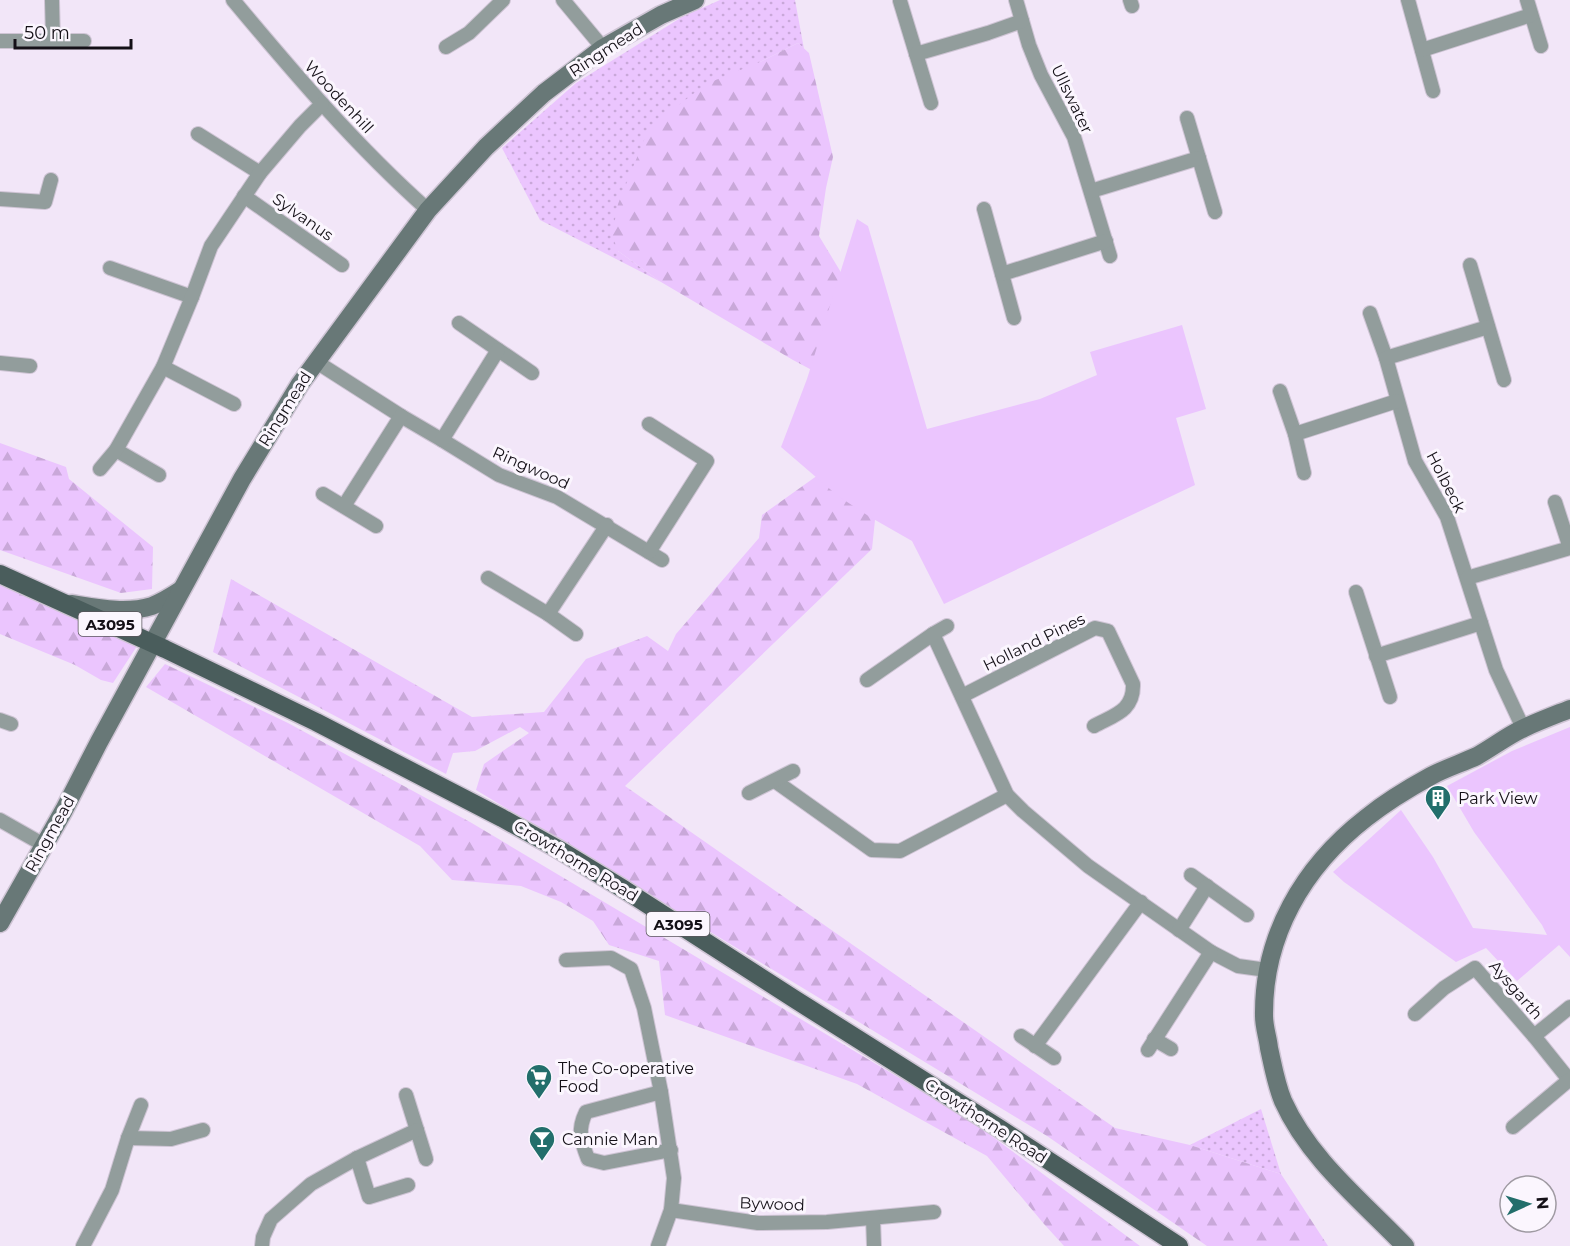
<svg xmlns="http://www.w3.org/2000/svg" width="1570" height="1246" font-family="Montserrat,sans-serif">
	<style>
		.grass { fill: url(#grass-dots) }
		.forest { fill: url(#forest-firs) }
		.green { fill: #ebc5fe }
		.lines { fill: none; stroke-linecap: round; stroke-linejoin: round }
		.street-casing { stroke: #cec4d4; stroke-width: 16 }
		.secondary-casing { stroke: #cec4d4; stroke-width: 21 }
		.primary-casing { stroke: #cec4d4; stroke-width: 21 }
		.street { stroke: #929d9c; stroke-width: 14 }
		.secondary { stroke: #687877; stroke-width: 18 }
		.primary { stroke: #4a5d5c; stroke-width: 18 }
		.labels { text-anchor: middle; dominant-baseline: central; stroke-width: 6; stroke-linejoin: round; paint-order: stroke }
		.shield { fill: #fbf6fe; stroke: #59555c; stroke-width: 1.5 }
		.shield-label { font-size: 15px; font-weight: bold; fill: #141017 }
		.street-label { font-size: 16px; fill: #141017; stroke: #fbf6fe }
		.poi-label { font-size: 16px; fill: #141017; stroke: #fbf6fe; text-anchor: start }
	</style>
	<defs>
		<pattern id="grass-dots" width="8" height="8" patternUnits="userSpaceOnUse" patternTransform="scale(1.5)"><rect width="8" height="8" fill="#ebc5fe"/><path d="M2 2h.1M6 6h.1" fill="none" stroke="#c9a8d9" stroke-width="1.8" stroke-linecap="round"/></pattern>
		<pattern id="forest-firs" width="22" height="20" patternUnits="userSpaceOnUse" patternTransform="scale(1.5)"><rect width="22" height="20" fill="#ebc5fe"/><path d="M5 1l3.5 6h-7zM16 11l3.5 6h-7z" fill="#c9a8d9"/></pattern>
	</defs>
	<rect width="100%" height="100%" fill="#f2e6f8"/>
	<g class="grass">
		<polygon points="720,0 795,0 804,49 798,43 760,62 618,251 661,282 540,220 502,148 576,83 682,17"/>
		<polygon points="1261,1109 1281,1174 1190,1145"/>
	</g>
	<g class="forest">
		<polygon points="798,43 809,53 833,157 826,188 819,236 880,337 870,401 793,360 661,282 618,251 612,235 618,204 649,128 706,84 760,62"/>
		<polygon points="0,443 66,467 69,479 153,547 152,589 121,593 0,550"/>
		<polygon points="825,470 876,510 872,549 625,786 1115,1128 1190,1145 1281,1174 1328,1246 1207,1246 1047,1136 476,790 484,764 529,733 520,727 475,751 453,753 446,774 213,652 231,579 472,717 544,712 586,659 647,636 668,651 676,634 759,538 762,515"/>
		<polygon points="0,582 139,643 113,683 101,680 75,665 0,634"/>
		<polygon points="165,664 288,723 470,822 970,1120 1140,1246 1064,1246 1044,1224 987,1156 857,1084 665,1015 659,961 609,945 593,921 561,902 521,886 452,880 420,846 146,687"/>
	</g>
	<g class="green">
		<polygon points="857,219 868,226 927,429 1040,399 1097,375 1090,352 1182,325 1206,409 1176,418 1195,485 944,604 912,541 870,517 838,496 781,447 807,379"/>
		<polygon points="1570,727 1570,957 1559,945 1517,981 1486,948 1456,962 1344,882 1333,872 1401,810 1433,857 1473,928 1547,935 1542,925 1474,832 1447,786 1512,751"/>
	</g>
	<g class="lines">
		<g class="street-casing">
			<g id="street">
				<polyline points="52,0 53,41"/>
				<path d="M233,0C294,73 356,146 428,210"/>
				<polyline points="563,0 603,48"/>
				<polyline points="1016,0 1029,45 1041,75 1074,137 1110,256"/>
				<polyline points="1130,0 1132,6"/>
				<polyline points="1408,0 1433,91"/>
				<polyline points="1527,0 1541,46"/>
				<polyline points="900,1 931,103"/>
				<polyline points="0,41 84,41"/>
				<polyline points="446,47 469,33 503,0"/>
				<polyline points="1422,50 1531,15"/>
				<polyline points="916,54 988,33 1022,21"/>
				<polyline points="1187,118 1215,212"/>
				<polyline points="198,134 260,173"/>
				<polyline points="1091,191 1199,158"/>
				<polyline points="244,196 342,265"/>
				<polyline points="0,199 45,202 51,180"/>
				<polyline points="984,209 1014,318"/>
				<polyline points="1470,265 1504,380"/>
				<polyline points="110,268 192,297"/>
				<polyline points="1002,274 1106,241"/>
				<polyline points="1370,313 1386,358 1415,461 1447,517 1496,670 1523,728"/>
				<polyline points="459,323 532,373"/>
				<polyline points="1386,358 1488,327"/>
				<polyline points="315,361 401,416 442,440 499,475 557,497 662,560"/>
				<polyline points="0,363 30,366"/>
				<polyline points="163,367 234,404"/>
				<polyline points="1280,391 1295,434 1304,473"/>
				<polyline points="649,424 707,461 649,552"/>
				<polyline points="1295,434 1397,401"/>
				<polyline points="442,440 498,350"/>
				<polyline points="116,450 159,475"/>
				<polyline points="100,469 116,450 163,367 192,297 211,246 260,173 300,126 322,104"/>
				<polyline points="323,494 376,526"/>
				<polyline points="344,506 401,416"/>
				<polyline points="488,578 548,614 576,634"/>
				<polyline points="1467,578 1570,548 1555,502"/>
				<polyline points="1356,592 1390,697"/>
				<polyline points="548,614 607,525"/>
				<polyline points="933,634 1007,795 1023,811 1088,866 1211,952 1238,966 1267,970"/>
				<polyline points="1376,656 1481,623"/>
				<polyline points="867,680 933,634 947,626"/>
				<path d="M962,696L1095,628L1108,631L1133,684C1134,711 1114,715 1094,726"/>
				<polyline points="0,720 11,724"/>
				<polyline points="775,781 872,850 900,851 1007,795"/>
				<polyline points="749,793 793,771"/>
				<polyline points="0,820 44,845"/>
				<polyline points="1191,875 1247,915"/>
				<polyline points="1179,930 1207,886"/>
				<polyline points="566,960 611,958 631,969 644,1008 661,1092 674,1178 671,1210 658,1246"/>
				<polyline points="1415,1014 1444,988 1475,968 1534,1036 1570,1081"/>
				<polyline points="1021,1036 1054,1058"/>
				<polyline points="1534,1036 1570,1007"/>
				<polyline points="1154,1039 1171,1049"/>
				<polyline points="1035,1046 1141,902"/>
				<polyline points="1148,1050 1211,952"/>
				<path d="M661,1092L586,1112C577,1130 581,1141 588,1159L604,1163L671,1150"/>
				<polyline points="406,1095 426,1159"/>
				<polyline points="1513,1127 1569,1080"/>
				<polyline points="128,1138 171,1139 203,1130"/>
				<polyline points="357,1158 369,1197 408,1185"/>
				<polyline points="671,1210 758,1223 827,1222 934,1212"/>
				<polyline points="873,1218 874,1246"/>
				<polyline points="83,1246 112,1190 128,1138 141,1105"/>
				<polyline points="262,1246 263,1237 271,1219 311,1184 357,1158 417,1130"/>
			</g>
		</g>
		<g class="secondary-casing">
			<g id="secondary">
				<path d="M71,604C97,608 126,614 152,606C162,602 172,596 181,590"/>
				<polyline points="0,923 64,810 99,742 242,479 300,384 428,210 486,147 544,93 603,48 661,15 695,0"/>
				<path d="M1405,1246C1362,1201 1309,1159 1283,1101C1276,1084 1273,1066 1269,1048C1268,1038 1264,1027 1264,1016C1263,936 1303,867 1366,818C1386,802 1409,788 1431,776C1446,768 1462,763 1477,756C1493,747 1507,736 1524,728C1539,721 1555,715 1570,709"/>
			</g>
		</g>
		<g class="primary-casing">
			<polyline id="primary" points="0,574 165,649 316,722 502,818 558,849 625,890 796,1000 999,1128 1179,1246"/>
		</g>
		<use href="#street" class="street"/>
		<use href="#secondary" class="secondary"/>
		<use href="#primary" class="primary"/>
	</g>
	<defs>
		<g id="building-pin" transform="scale(1.35)"><path d="M0 17L-7.5 6A9.5 9.5 0 1 1 7.5 6Z" fill="#226e6b" stroke="#fbf6fe"/><path d="M-4-6H4V6H1V3H-1V6H-4ZM-2.5-4.3h1.7v1.8h-1.7ZM.8-4.3h1.7v1.8H.8ZM-2.5-1h1.7V.8h-1.7ZM.8-1h1.7V.8H.8Z" fill="#fff"/></g>
		<g id="supermarket-pin" transform="scale(1.35)"><path d="M0 17L-7.5 6A9.5 9.5 0 1 1 7.5 6Z" fill="#226e6b" stroke="#fbf6fe"/><path d="M-6-5.5h2.5l.6 2H6L4.5 2H-2.5L-4.4-4H-6ZM-1.5 3.2a1.3 1.3 0 1 0 .1 0ZM3 3.2a1.3 1.3 0 1 0 .1 0Z" fill="#fff"/></g>
		<g id="bar-pin" transform="scale(1.35)"><path d="M0 17L-7.5 6A9.5 9.5 0 1 1 7.5 6Z" fill="#226e6b" stroke="#fbf6fe"/><path d="M-6-5H6L.8 .8V4.5H3.5V6h-7V4.5H-.8V.8Z" fill="#fff"/></g>
	</defs>
	<g fill-rule="evenodd">
		<use href="#building-pin" x="1438" y="798"/>
		<use href="#supermarket-pin" x="539" y="1077"/>
		<use href="#bar-pin" x="542" y="1139"/>
	</g>
	<g class="labels">
		<g class="shield">
			<rect x="78.5" y="612" width="63" height="24" rx="4.5"/>
			<rect x="646.5" y="912" width="63" height="24" rx="4.5"/>
		</g>
		<g class="shield-label">
			<text x="110" y="624">A3095</text>
			<text x="678" y="924">A3095</text>
		</g>
		<g class="street-label">
			<text transform="translate(606 50) rotate(-33)">Ringmead</text>
			<text transform="translate(339 97) rotate(47)">Woodenhill</text>
			<text transform="translate(1072 99) rotate(64)">Ullswater</text>
			<text transform="translate(303 217) rotate(35)">Sylvanus</text>
			<text transform="translate(285 409) rotate(-58)">Ringmead</text>
			<text transform="translate(531 468) rotate(24)">Ringwood</text>
			<text transform="translate(1446 482) rotate(63)">Holbeck</text>
			<text transform="translate(1034 642) rotate(-26)">Holland Pines</text>
			<text transform="translate(50 834) rotate(-61)">Ringmead</text>
			<text transform="translate(576 861) rotate(31)">Crowthorne Road</text>
			<text transform="translate(1516 990) rotate(49)">Aysgarth</text>
			<text transform="translate(986 1121) rotate(33)">Crowthorne Road</text>
			<text transform="translate(772 1204) rotate(2)">Bywood</text>
		</g>
		<g class="poi-label">
			<text x="1458" y="798">Park View</text>
			<text x="558" y="1068">The Co-operative<tspan x="558" dy="18">Food</tspan></text>
			<text x="562" y="1139">Cannie Man</text>
		</g>
	</g>
	<g transform="translate(1528 1204) rotate(86)"><circle r="28" fill="#fbf6fe" stroke="#9f9aa2" stroke-width="1.5"/>
	<path d="M0-4.5L10 22L0 15L-10 22Z" fill="#226e6b"/>
	<text y="-9" font-size="16" font-weight="bold" text-anchor="middle" fill="#141017">N</text>
	</g>
	<path d="M15 39v9h116v-9" fill="none" stroke="#141017" stroke-width="3"/>
	<text x="24" y="39" font-size="18" fill="#141017" stroke="#fbf6fe" stroke-width="4.5" paint-order="stroke">50 m</text>
</svg>
